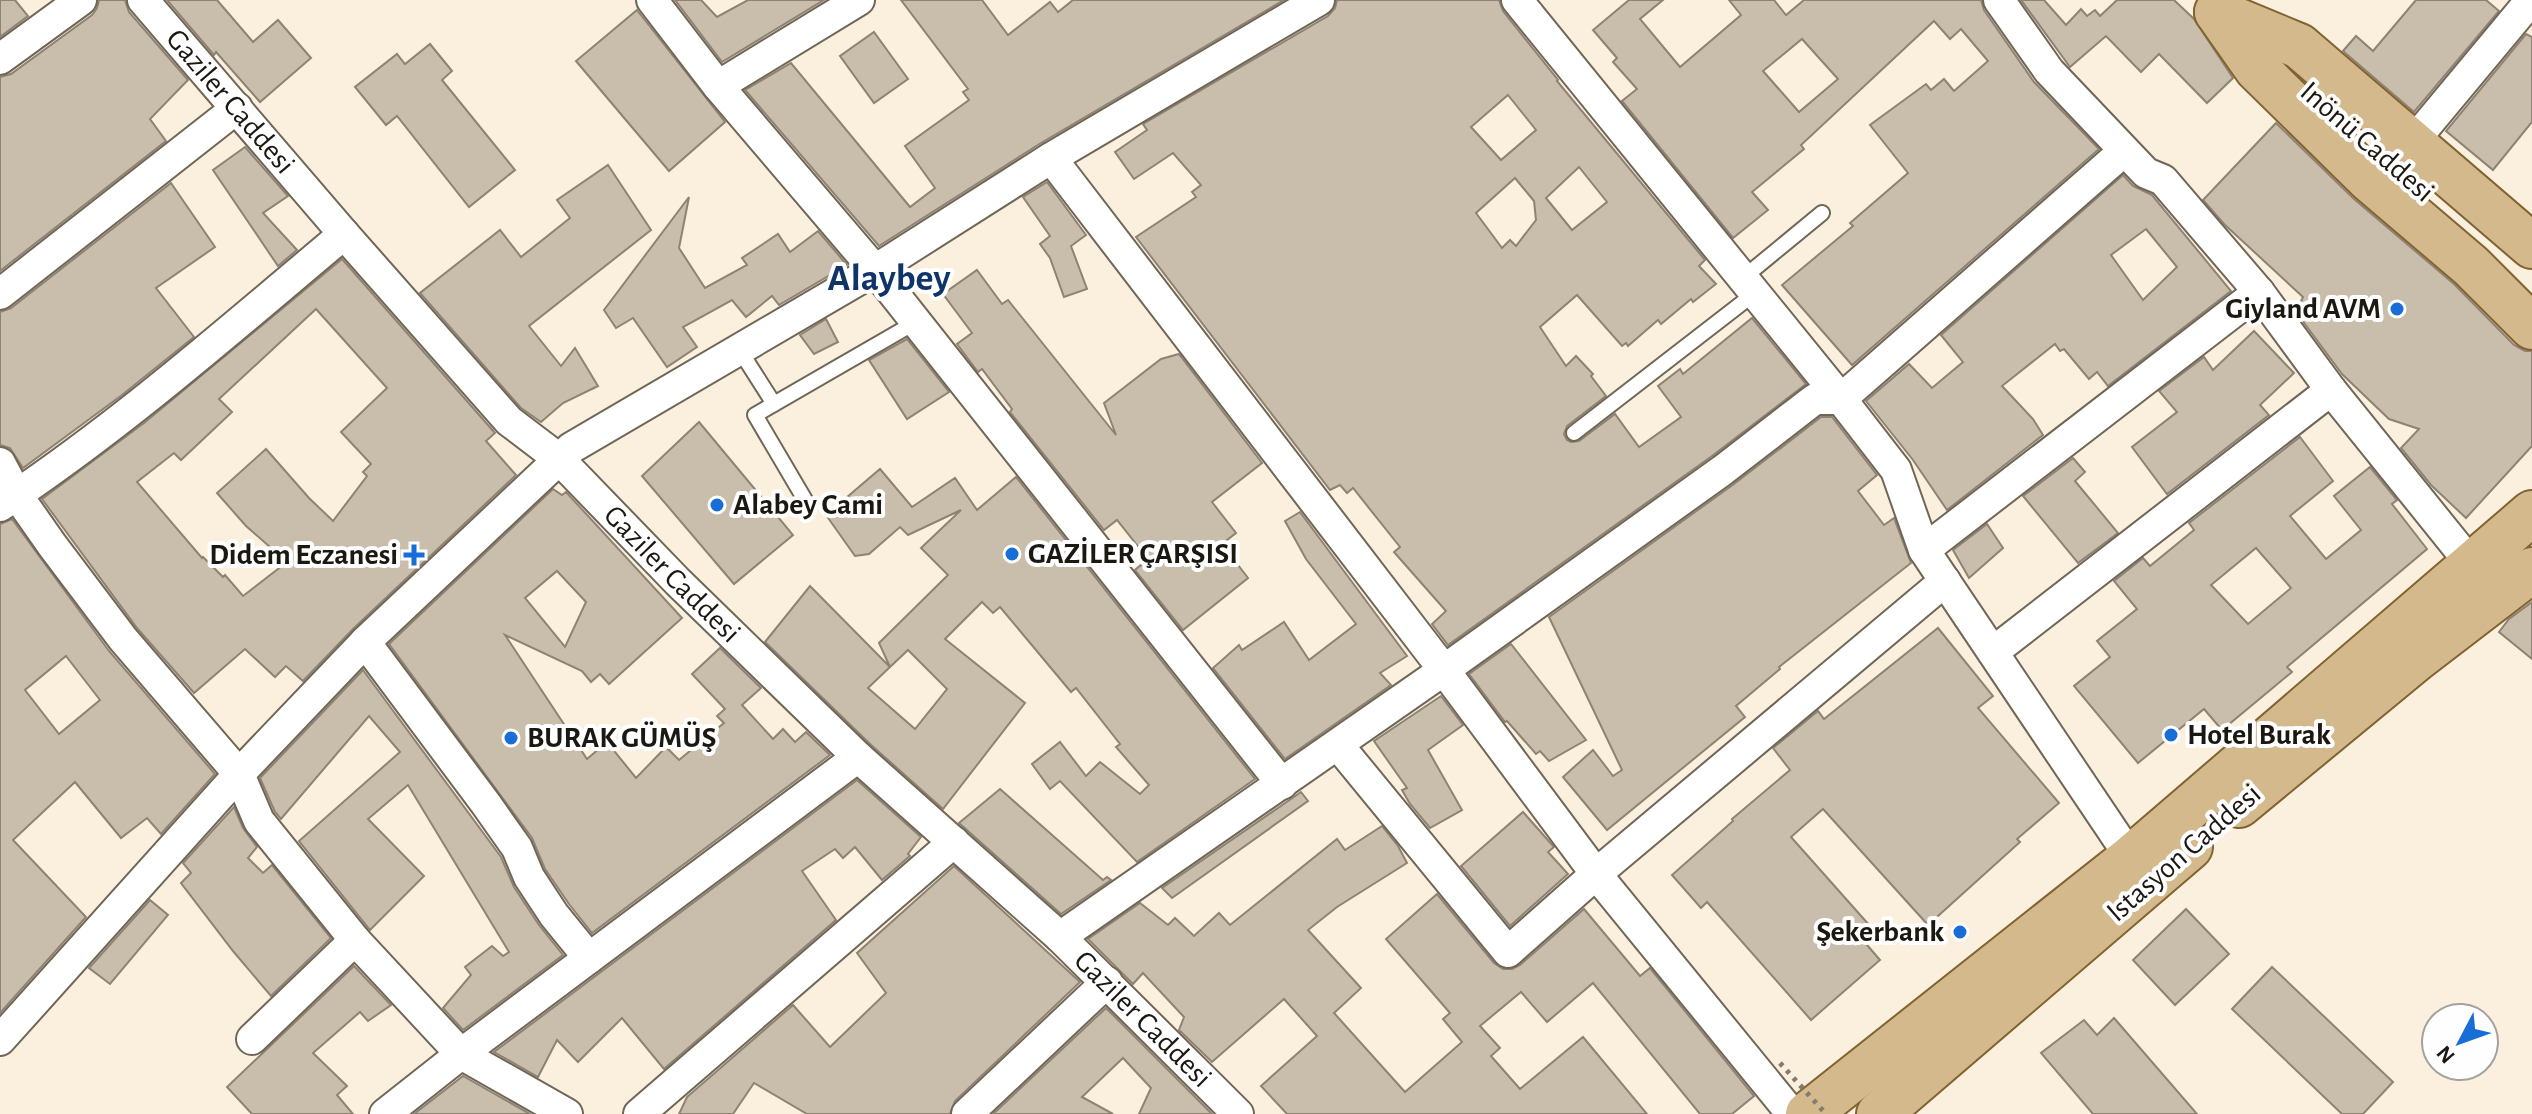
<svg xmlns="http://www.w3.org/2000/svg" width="2532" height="1114" font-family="'Alegreya Sans',sans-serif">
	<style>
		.building { fill: #c9bdac; stroke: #8e8373; stroke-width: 2; fill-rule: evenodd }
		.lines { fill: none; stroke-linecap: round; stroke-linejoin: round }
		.lane-casing { stroke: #706656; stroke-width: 18 }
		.street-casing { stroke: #706656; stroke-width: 34 }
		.primary-casing { stroke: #816230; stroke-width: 48 }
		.lane { stroke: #fff; stroke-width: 14 }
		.street { stroke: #fff; stroke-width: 30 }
		.primary { stroke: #d4b98c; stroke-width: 44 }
		.path-bridge { stroke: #847c70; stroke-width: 5; stroke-dasharray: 4 6; stroke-linecap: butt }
		.poi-dot { fill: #196dd7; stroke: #fefefe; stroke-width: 3 }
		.labels { text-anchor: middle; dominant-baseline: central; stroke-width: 8; stroke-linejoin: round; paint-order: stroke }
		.street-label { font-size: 30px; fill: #1b1711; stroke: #fefefe }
		.poi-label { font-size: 30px; font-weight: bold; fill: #1b1711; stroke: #fefefe; text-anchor: start }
		.district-label { font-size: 38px; font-weight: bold; fill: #0e3468; stroke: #fefefe }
	</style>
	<rect width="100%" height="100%" fill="#fbefdd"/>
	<g class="building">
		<polygon points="0,0 15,0 28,16 0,37"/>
		<polygon points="99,0 125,0 129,12 188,80 150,119 166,141 0,271 0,77 11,74 92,15 97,8"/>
		<polygon points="167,0 217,0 253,42 278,20 311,58 260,102 216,52 214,55"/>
		<polygon points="675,0 701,0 717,17 748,0 824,0 722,62"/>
		<polygon points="901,0 982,0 1008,35 1050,2 1058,12 1073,0 1284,0 1041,143 879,246 745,90 791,63 910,207 935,188 905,146 969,100 963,92 968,89"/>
		<path d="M1337,0H1499L1503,11L1558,80L1557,81L1705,260L1699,266L1716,284L1693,302L1691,299L1661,324L1658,320L1628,346L1626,343L1622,346L1577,295L1540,327L1566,366L1576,356L1593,374L1591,376L1606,396L1567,426L1564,434L1567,440L1571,442L1579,441L1615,414L1639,447L1681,417L1658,386L1680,369L1683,374L1752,318L1806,384L1712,456L1448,645L1432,624L1446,611L1394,552L1400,547L1353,488L1347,493L1340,485L1330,490L1136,237L1196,197L1192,192L1201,185L1173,153L1134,179L1115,152L1147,130L1143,124L1328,16L1335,8ZM1508,95L1536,130L1501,160L1471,127ZM1579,167L1607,202L1572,230L1546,198ZM1515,178L1534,201L1536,220L1516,246L1510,240L1502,248L1476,213Z"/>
		<path d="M1629,0H1663L1640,19L1680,67L1741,15L1729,0H1774L1786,15L1804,0H1981L1984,10L2034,82L2099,149L1852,365L1782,285L1853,226L1850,223L1908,173L1870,125L1926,84L1931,90L1944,79L1954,91L1988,61L1961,29L1950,39L1934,21L1801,145L1804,149L1752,192L1768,210L1733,238L1622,101L1637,89L1613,62L1617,58L1593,30ZM1802,39L1838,79L1799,112L1763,71Z"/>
		<polygon points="2021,0 2044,0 2066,25 2081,9 2087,16 2095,10 2100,16 2117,0 2174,0 2194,19 2233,78 2207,103 2159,54 2141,72 2106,36 2070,67"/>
		<polygon points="2416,0 2486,0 2499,11 2414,112 2343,51 2356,36 2373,51"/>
		<polygon points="637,10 725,122 669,171 576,61"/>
		<polygon points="874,32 908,79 874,103 840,56"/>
		<polygon points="2526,34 2532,37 2532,122 2493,170 2446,131"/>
		<polygon points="430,44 452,71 442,80 515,170 469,207 397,116 386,125 355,87 397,54 405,64"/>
		<polygon points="2276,123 2354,199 2454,284 2514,345 2525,351 2532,351 2532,446 2466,518 2431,485 2401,448 2419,429 2389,419 2342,374 2296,312 2303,297 2224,224 2203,200"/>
		<polygon points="245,147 288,196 263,213 297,250 278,266 213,170"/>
		<polygon points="608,165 651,230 529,326 561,366 575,348 598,386 563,403 541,422 521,408 420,293 500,230 521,257 570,218 557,200"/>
		<path d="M2123,175L2133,186L2152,195L2231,291L2108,386L2097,372L2089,379L2064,349L2060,351L2055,344L2002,386L2033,419L2043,435L1947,510L1913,460L1866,401L1909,364L1932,388L1963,362L1941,335ZM2146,229L2177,267L2143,300L2111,255Z"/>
		<polygon points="1047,182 1086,235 1071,246 1087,289 1064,297 1050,258 1040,244 1050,236 1023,197"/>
		<polygon points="171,183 215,247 156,288 194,337 122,395 23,468 10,448 0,445 0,312 11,308"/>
		<polygon points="689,197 679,248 705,288 747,265 742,258 778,234 790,252 818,231 847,265 779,305 772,296 746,317 732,300 683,327 697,347 667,367 633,318 616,328 604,310"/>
		<path d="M342,259L495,433L486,441L516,475L353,629L303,681L286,666L275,677L245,649L194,693L137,628L42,499L144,423ZM316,309L387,388L341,432L371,464L363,472L367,476L333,521L309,498L266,449L217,493L246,526L287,562L243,596L225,575L223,577L203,557L202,558L137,482L174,453L181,460L232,412L219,399Z"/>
		<polygon points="977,270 1002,304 1008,300 1116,435 1104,403 1161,359 1179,354 1262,463 1212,502 1236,533 1222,544 1248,578 1183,630 1135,570 1148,559 1117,520 1104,530 1010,412 1012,409 982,369 978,372 957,344 972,333 943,294"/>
		<polygon points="826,319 838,342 814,354 800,335"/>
		<polygon points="2254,331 2294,373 2260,405 2269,415 2167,494 2132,447 2177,412 2159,391 2204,357 2213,370"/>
		<polygon points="907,339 949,392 907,419 869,360"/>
		<polygon points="1821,417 1832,417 1877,475 1858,491 1884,525 1894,518 1911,563 1779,667 1780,669 1736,706 1745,717 1607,830 1563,777 1593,750 1613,776 1622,770 1549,617 1734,484"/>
		<polygon points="699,422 793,535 734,584 642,476"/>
		<path d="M2300,437L2333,481L2290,516L2326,559L2361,530L2334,496L2370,467L2397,500L2392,504L2427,549L2287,667L2292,672L2222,730L2204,709L2138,763L2074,686L2110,657L2097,641L2137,609L2114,581L2143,558L2150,566L2194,530L2189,523ZM2256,548L2291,588L2248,624L2211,585Z"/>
		<polygon points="2073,458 2085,472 2075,481 2118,533 2078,563 2023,496"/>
		<polygon points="880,469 912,507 955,478 977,510 1016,477 1255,779 1137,862 1060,781 1050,789 1032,764 1060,742 1086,776 1100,762 1140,794 1149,785 1116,747 1120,744 1076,688 1071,692 1000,607 993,613 982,602 945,639 1025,703 943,809 870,744 765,642 810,586 890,667 868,688 915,729 947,689 908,650 890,667 879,643 948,575 921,548 961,510 908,535 900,527 869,554 855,556 826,515"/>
		<path d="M553,489L562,495L566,492L682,618L609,684L600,674L591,682L582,671L505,635L587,759L607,742L636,778L666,747L679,760L724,723L717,716L725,709L692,674L720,648L761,688L742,705L773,739L783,729L795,742L806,732L830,755L592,933L569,904L545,869L532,838L389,644ZM557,571L586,602L565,647L525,598Z"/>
		<polygon points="1300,512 1407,656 1380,673 1391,685 1285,759 1213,668 1239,645 1242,650 1284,622 1309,660 1356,624 1306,559 1285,521"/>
		<path d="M12,519L109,651L215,774L161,834L147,818L121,838L75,782L13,840L86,917L0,1013V524ZM66,656L100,700L59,734L25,690Z"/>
		<polygon points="1987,524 2003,548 1969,578 1953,550"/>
		<polygon points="2532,602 2532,659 2499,632 2509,619"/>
		<polygon points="1938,628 1993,696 1978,708 2059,803 2017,839 2020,842 1928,925 1823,809 1791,837 1878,935 1867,945 1880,960 1811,1020 1707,902 1701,908 1672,875 1733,821 1732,819 1790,770 1773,748 1818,711 1824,719"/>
		<polygon points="1511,644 1586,740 1549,761 1540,751 1536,754 1507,721 1505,722 1469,674"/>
		<polygon points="363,670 501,857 514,887 539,925 563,955 463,1030 443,1008 471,975 465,967 492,946 503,956 509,952 408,785 368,819 424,876 370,930 299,841 400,752 369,716 281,819 275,812 260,778"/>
		<polygon points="1441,696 1463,725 1428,750 1462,810 1430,828 1410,804 1402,790 1407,788 1374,741"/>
		<polygon points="857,780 921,837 908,854 910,856 882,880 855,847 843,858 835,849 802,871 836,920 664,1069 622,1018 578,1062 557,1040 538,1077 494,1052"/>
		<polygon points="1000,789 1103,880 1107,877 1111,880 1061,914 959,823"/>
		<polygon points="1301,792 1308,801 1172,898 1162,888"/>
		<polygon points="234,807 243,828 257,847 248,858 263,873 272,865 331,938 271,996 233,951 181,883 191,873 183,863"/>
		<polygon points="1523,812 1554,847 1548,852 1568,874 1510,926 1461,866"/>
		<polygon points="1382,826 1398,846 1407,863 1337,907 1308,930 1361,988 1334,1013 1405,1092 1462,1042 1443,1019 1450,1013 1386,939 1437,894 1494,963 1503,969 1512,969 1520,965 1584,909 1640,976 1650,968 1754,1096 1732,1114 1700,1114 1593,983 1547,1022 1521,992 1480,1026 1500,1048 1491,1056 1520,1089 1583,1037 1647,1114 1287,1114 1261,1086 1317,1036 1284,999 1212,1062 1179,1030 1184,1017 1143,973 1133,984 1088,939 1140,903 1168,925 1175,918 1194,936 1219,913 1230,925 1337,839 1345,850"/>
		<polygon points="954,866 1080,982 955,1101 950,1114 807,1114 754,1083 733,1114 679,1114 687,1097 793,1005 830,1047 886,993 857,953"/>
		<polygon points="150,900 168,915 110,984 89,968"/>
		<polygon points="2186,909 2229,954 2175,1005 2133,960"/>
		<polygon points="354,966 391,1005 368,1021 360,1012 313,1053 347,1086 337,1095 353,1114 252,1114 227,1087"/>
		<polygon points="2272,967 2393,1082 2363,1114 2342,1114 2232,1009"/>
		<polygon points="1106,1008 1212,1114 1139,1114 1151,1088 1123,1058 1082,1097 1113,1114 993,1114"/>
		<polygon points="2114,1018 2197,1114 2093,1114 2041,1053 2084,1020 2097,1035"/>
		<polygon points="463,1076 530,1114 414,1114"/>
	</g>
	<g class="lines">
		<g class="lane-casing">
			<g id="lane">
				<polyline points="1743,278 1822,213"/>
				<polyline points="739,349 774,404"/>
				<polyline points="1574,433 1755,293"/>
				<polyline points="808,505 755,415 916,322"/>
			</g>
		</g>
		<g class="street-casing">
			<g id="street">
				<path id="s1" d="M143,0L344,234L509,421L559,459L678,582L858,757L1060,937L1238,1114"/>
				<polyline points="652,0 718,86 875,270 1282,784"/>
				<polyline points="1517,0 1841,399 1896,470 1924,550 2131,858"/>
				<polyline points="1999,0 2049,71 2146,173 2163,180 2259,292 2331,390 2472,565"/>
				<polyline points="0,59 81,0"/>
				<polyline points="718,86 859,0"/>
				<polyline points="2412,143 2531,0"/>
				<polyline points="1051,158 1444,670 1596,874 1792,1114"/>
				<polyline points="0,294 237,108"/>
				<polyline points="0,463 17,495 52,545 123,639 239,774 259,821 355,940 461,1054 567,1114"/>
				<path d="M0,506C122,425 232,328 344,234"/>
				<polyline points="1924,550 2259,292"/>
				<polyline points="365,642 486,804 517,848 529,877 554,915 589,958"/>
				<polyline points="1993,652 2331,390"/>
				<polyline points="1338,745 1508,952 1596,874 1945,581"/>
				<polyline points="1060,937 1444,670 1723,470 1815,399 1841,399 2124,151"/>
				<polyline points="252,1039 355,940"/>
				<polyline points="0,1040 239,774 365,642 571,448 875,270 1051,158 1319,0"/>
				<polyline points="385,1114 461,1054 858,757"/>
				<polyline points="639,1114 954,842"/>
				<polyline points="967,1114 1107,982"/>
			</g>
		</g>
		<g class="primary-casing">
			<g id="primary">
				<polyline points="2217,12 2257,69 2370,180 2471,266 2532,327"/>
				<polyline points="2217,12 2299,46 2532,246"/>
				<polyline points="2239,805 2416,659 2532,570"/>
				<polyline points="1808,1114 2131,858 2532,513"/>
				<polyline points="1879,1114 2190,847"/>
			</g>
		</g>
		<use href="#lane" class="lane"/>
		<use href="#street" class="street"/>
		<use href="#primary" class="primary"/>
		<polyline class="path-bridge" points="1780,1063 1826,1114"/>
	</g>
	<g class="poi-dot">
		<circle cx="2397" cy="309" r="8"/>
		<circle cx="717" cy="505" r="8"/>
		<circle cx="1012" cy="554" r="8"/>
		<path d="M410 543h8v8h8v8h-8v8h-8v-8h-8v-8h8z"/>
		<circle cx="2171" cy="735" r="8"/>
		<circle cx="511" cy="738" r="8"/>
		<circle cx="1960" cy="932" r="8"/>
	</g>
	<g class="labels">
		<g class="street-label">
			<text stroke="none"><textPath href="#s1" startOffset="134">Gaziler Caddesi</textPath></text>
			<text transform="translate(2367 142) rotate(41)">Inönü Caddesi</text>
			<text stroke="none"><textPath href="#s1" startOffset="782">Gaziler Caddesi</textPath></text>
			<text transform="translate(2184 853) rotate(-41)">Istasyon Caddesi</text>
			<text stroke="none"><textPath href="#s1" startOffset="1430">Gaziler Caddesi</textPath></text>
		</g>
		<g class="poi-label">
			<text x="2381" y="309" text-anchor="end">Giyland AVM</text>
			<text x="733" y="505">Alabey Cami</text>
			<text x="1028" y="554">GAZİLER ÇARŞISI</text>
			<text x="398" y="555" text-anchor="end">Didem Eczanesi</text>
			<text x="2187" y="735">Hotel Burak</text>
			<text x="527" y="738">BURAK GÜMÜŞ</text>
			<text x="1944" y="932" text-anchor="end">Şekerbank</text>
		</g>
		<g class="district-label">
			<text x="889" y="279">Alaybey</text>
		</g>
	</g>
	<g transform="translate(2460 1042) rotate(229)"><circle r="38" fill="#fefefe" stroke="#a3a29f" stroke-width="2"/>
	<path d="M0-6L14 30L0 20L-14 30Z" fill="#196dd7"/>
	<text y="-12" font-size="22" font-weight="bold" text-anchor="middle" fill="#1b1711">N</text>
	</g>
</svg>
